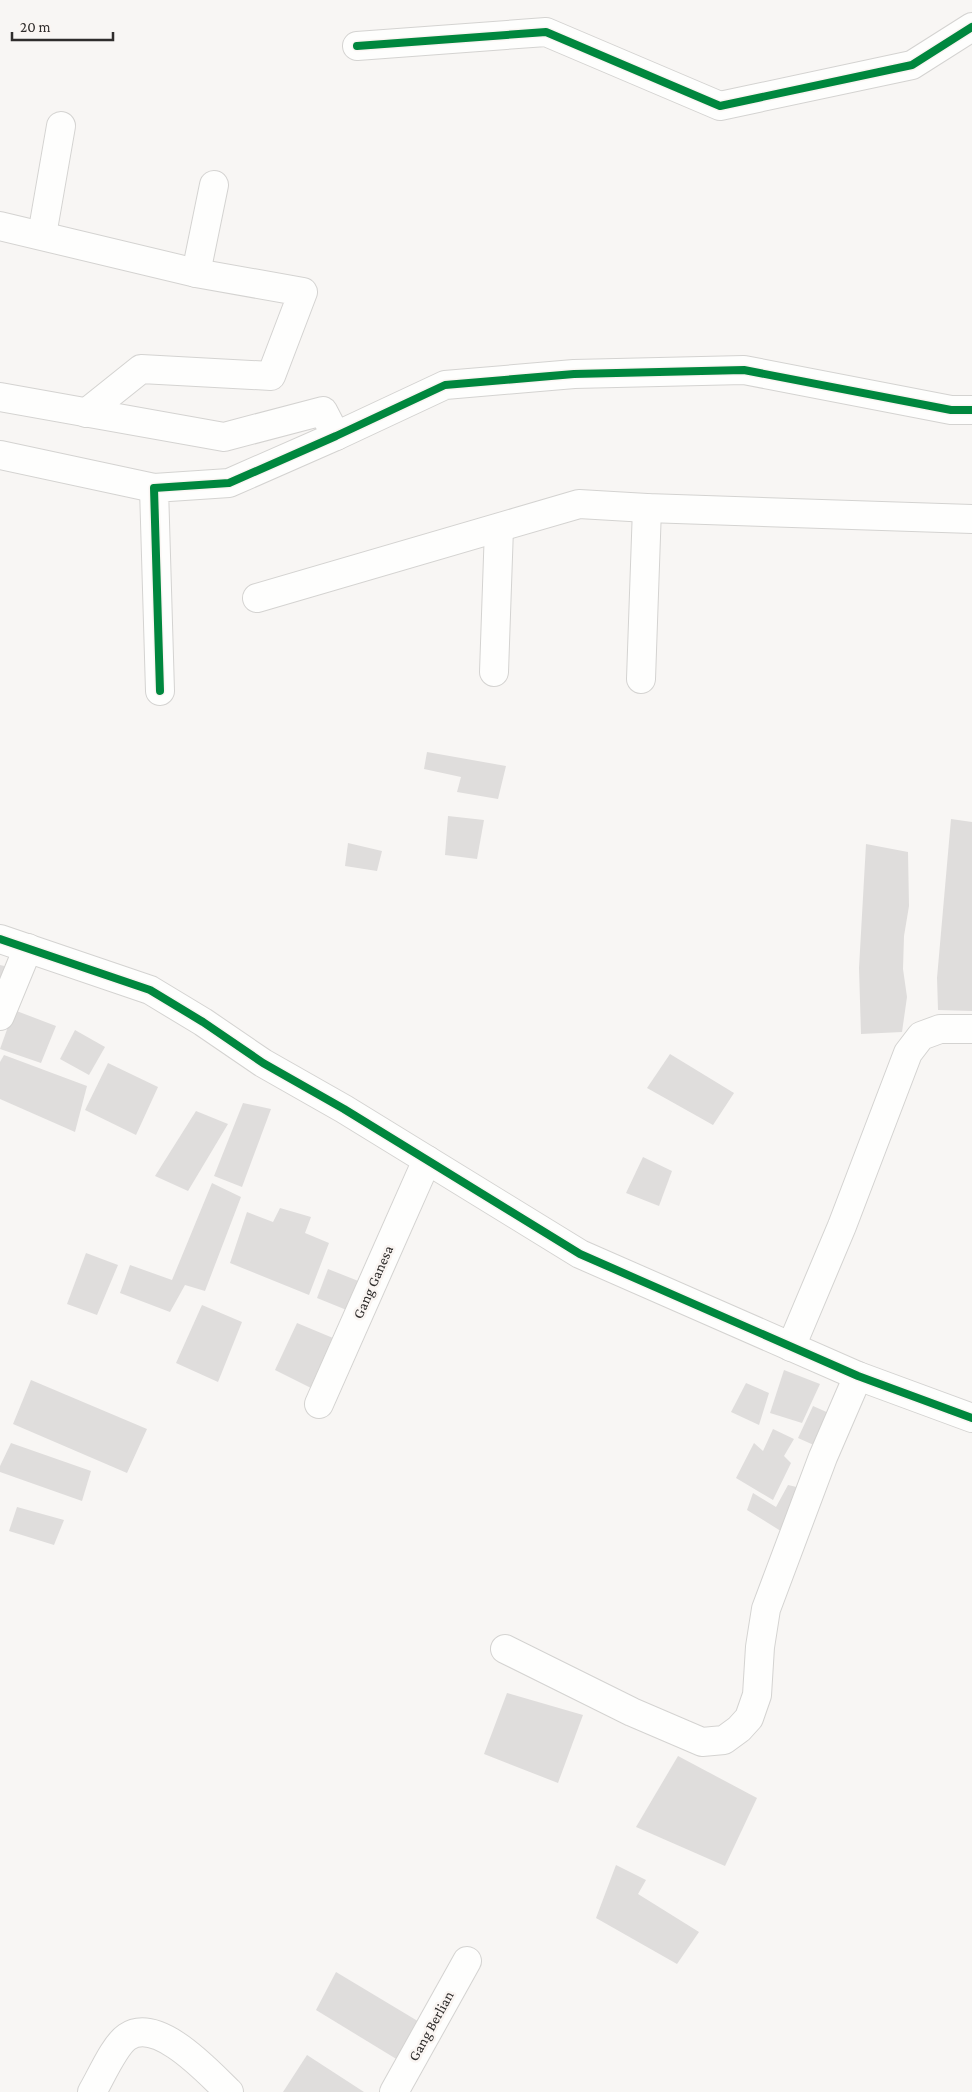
<svg xmlns="http://www.w3.org/2000/svg" width="972" height="2092" font-family="'Crimson Pro',serif">
	<style>
		.building { fill: #dfdddc }
		.lines { fill: none; stroke-linecap: round; stroke-linejoin: round }
		.minor-casing { stroke: #d4d3d1; stroke-width: 30 }
		.minor { stroke: #fefefd; stroke-width: 28 }
		.cycleway-casing { stroke: #faf5f2; stroke-width: 11 }
		.cycleway { stroke: #00873e; stroke-width: 8 }
		.labels { text-anchor: middle; dominant-baseline: central; stroke-width: 5; stroke-linejoin: round; paint-order: stroke }
		.street-label { font-size: 15px; fill: #2f2d2c; stroke: #faf5f2 }
	</style>
	<rect width="100%" height="100%" fill="#f8f6f4"/>
	<g class="building">
		<polygon points="427,752 506,766 498,799 457,792 461,777 424,769"/>
		<polygon points="448,816 484,820 477,859 445,855"/>
		<polygon points="951,819 972,822 972,1011 938,1010 937,978"/>
		<polygon points="348,843 382,851 377,871 345,866"/>
		<polygon points="866,844 908,852 909,906 904,936 903,969 907,997 902,1032 861,1034 859,968"/>
		<polygon points="0,965 13,968 0,1003"/>
		<polygon points="14,1010 56,1026 41,1063 0,1049"/>
		<polygon points="75,1030 105,1047 89,1075 60,1059"/>
		<polygon points="670,1054 734,1093 713,1125 647,1088"/>
		<polygon points="4,1055 87,1086 75,1132 0,1099 0,1062"/>
		<polygon points="108,1063 158,1087 136,1135 85,1110"/>
		<polygon points="243,1103 271,1109 242,1187 214,1176"/>
		<polygon points="196,1111 228,1124 188,1191 155,1176"/>
		<polygon points="643,1157 672,1171 659,1206 626,1193"/>
		<polygon points="212,1183 241,1197 205,1291 185,1285 170,1312 120,1293 130,1265 172,1280"/>
		<polygon points="280,1208 311,1217 305,1233 329,1243 309,1295 230,1263 247,1212 273,1222"/>
		<polygon points="86,1253 118,1265 97,1315 67,1304"/>
		<polygon points="328,1269 366,1284 354,1313 317,1298"/>
		<polygon points="202,1305 242,1322 218,1382 176,1363"/>
		<polygon points="297,1323 333,1338 315,1390 275,1370"/>
		<polygon points="784,1370 820,1384 802,1423 770,1413"/>
		<polygon points="31,1380 147,1429 127,1473 13,1424"/>
		<polygon points="746,1383 769,1393 759,1425 731,1412"/>
		<polygon points="813,1406 831,1414 816,1446 798,1438"/>
		<polygon points="773,1429 794,1439 784,1456 791,1463 773,1500 736,1478 754,1443 763,1451"/>
		<polygon points="11,1443 91,1471 82,1501 0,1472 0,1466"/>
		<polygon points="788,1485 801,1488 784,1533 747,1510 753,1493 776,1507"/>
		<polygon points="17,1507 64,1520 54,1545 9,1531"/>
		<polygon points="507,1693 583,1715 558,1783 484,1754"/>
		<polygon points="678,1756 757,1798 725,1866 636,1827"/>
		<polygon points="616,1865 646,1880 638,1894 699,1932 677,1964 596,1918"/>
		<polygon points="336,1972 421,2023 398,2060 316,2010"/>
		<polygon points="307,2055 364,2092 283,2092"/>
	</g>
	<g class="lines">
		<g class="minor-casing">
			<g id="minor">
				<polyline points="357,46 546,32 720,106 912,65 972,27"/>
				<polyline points="0,226 196,273 303,292 271,376 141,369 86,413"/>
				<polyline points="42,235 61,126"/>
				<polyline points="196,273 214,185"/>
				<polyline points="0,397 224,437 323,411 336,436"/>
				<polyline points="0,455 154,488"/>
				<polyline points="257,598 579,504 647,508 972,519"/>
				<polyline points="494,672 499,528"/>
				<polyline points="641,679 647,508"/>
				<polyline points="160,691 154,488 229,483 336,436 445,385 574,374 744,370 951,410 972,410"/>
				<polyline points="0,939 150,990 203,1022 263,1063 344,1109 580,1254 858,1376 972,1418"/>
				<polyline points="0,1016 28,948"/>
				<polyline points="791,1347 842,1226 908,1053 921,1036 940,1029 972,1029"/>
				<polyline points="319,1404 427,1160"/>
				<polyline points="505,1649 632,1712 702,1742 724,1740 739,1729 749,1718 757,1695 760,1647 766,1609 823,1457 858,1376"/>
				<path d="M92,2092C101,2077 114,2046 127,2037C158,2016 209,2073 229,2092"/>
				<polyline points="394,2092 467,1961"/>
			</g>
		</g>
		<use href="#minor" class="minor"/>
		<g class="cycleway-casing">
			<g id="cycleway">
				<polyline points="357,46 546,32 720,106 912,65 972,27"/>
				<polyline points="160,691 154,488 229,483 336,436 445,385 574,374 744,370 951,410 972,410"/>
				<polyline points="0,939 150,990 203,1022 263,1063 344,1109 580,1254 858,1376 972,1418"/>
			</g>
		</g>
		<use href="#cycleway" class="cycleway"/>
	</g>
	<g class="labels">
		<g class="street-label">
			<text transform="translate(373 1282) rotate(-66)">Gang Ganesa</text>
			<text transform="translate(431 2026) rotate(-61)">Gang Berlian</text>
		</g>
	</g>
	<path d="M12 32v8h101v-8" fill="none" stroke="#2f2d2c" stroke-width="2.5"/>
	<text x="20" y="32" font-size="15" fill="#2f2d2c" stroke="#faf5f2" stroke-width="4" paint-order="stroke">20 m</text>
</svg>
